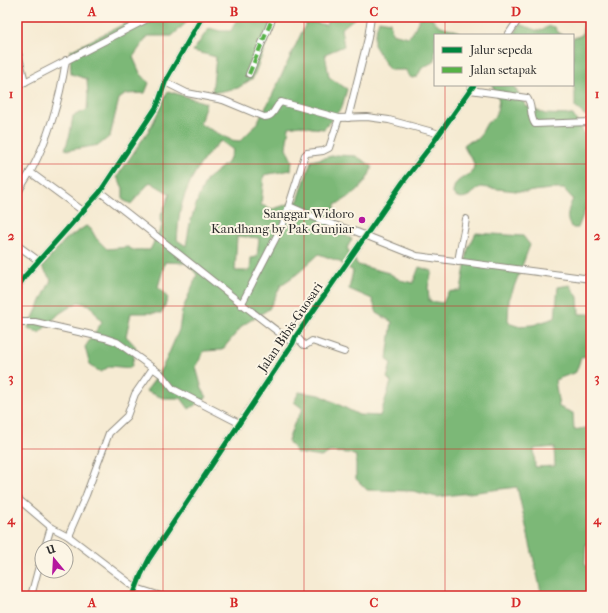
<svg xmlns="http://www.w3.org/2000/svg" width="608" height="613" font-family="'IM FELL French Canon',serif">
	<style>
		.forest { fill: #7cb877; stroke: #547251; fill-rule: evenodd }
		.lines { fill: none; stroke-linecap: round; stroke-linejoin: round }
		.minor-casing { stroke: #908b7f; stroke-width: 8 }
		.minor { stroke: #fff; stroke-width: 6 }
		.quiet { stroke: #56b246; stroke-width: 4; stroke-dasharray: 8 4; stroke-linecap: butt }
		.cycleway-casing { stroke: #fcf5e5; stroke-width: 8 }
		.cycleway { stroke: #00873e; stroke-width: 5 }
		.grid { fill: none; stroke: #d62828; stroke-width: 1; stroke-opacity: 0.55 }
		.poi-dot { fill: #b5179e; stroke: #fcf5e5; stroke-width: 1.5 }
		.labels { text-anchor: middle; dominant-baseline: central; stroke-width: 4; stroke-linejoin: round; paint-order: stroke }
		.poi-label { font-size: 13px; fill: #2b2b2b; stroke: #fcf5e5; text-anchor: end }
		.street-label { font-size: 13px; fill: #2b2b2b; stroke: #fcf5e5 }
		.neatline { fill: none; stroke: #d62828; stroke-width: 1.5 }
		.grid-label { font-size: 13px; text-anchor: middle; font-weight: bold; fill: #d62828 }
	</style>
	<rect width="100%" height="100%" fill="#fcf5e5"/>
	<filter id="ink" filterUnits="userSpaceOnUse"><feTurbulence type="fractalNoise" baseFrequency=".025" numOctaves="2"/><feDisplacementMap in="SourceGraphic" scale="8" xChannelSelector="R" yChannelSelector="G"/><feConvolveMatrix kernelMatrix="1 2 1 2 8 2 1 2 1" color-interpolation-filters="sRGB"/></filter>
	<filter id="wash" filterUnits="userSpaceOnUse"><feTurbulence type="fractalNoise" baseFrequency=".012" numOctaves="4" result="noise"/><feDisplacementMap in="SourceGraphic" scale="16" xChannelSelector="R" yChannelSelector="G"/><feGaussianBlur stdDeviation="0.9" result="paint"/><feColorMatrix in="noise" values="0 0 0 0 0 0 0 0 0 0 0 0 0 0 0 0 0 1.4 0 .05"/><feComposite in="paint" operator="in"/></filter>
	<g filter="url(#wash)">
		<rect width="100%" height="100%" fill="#f6ebd3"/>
		<g class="forest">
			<polygon points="138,17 188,17 188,21 172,36 148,36 133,57 140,73 149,83 145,93 126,94 119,99 110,136 99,145 69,150 65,149 70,134 73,116 87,110 88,96 87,79 71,74 70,51"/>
			<polygon points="238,17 277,17 253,78 238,88 212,93 216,57 193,51 209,28 220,31 231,31"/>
			<path d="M329,17H356L341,29L344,46L325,54L329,77L347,89L342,107L324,129L312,128L300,125L289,127L286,148L292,161L291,170L264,175L261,205L273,209L298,201L311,161L336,155L356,156L372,166C368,185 351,197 335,205L333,229L352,239L347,248L358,265L389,273L400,280L413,283L419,267L432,271L428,287L429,301L443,303L448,292L461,290L468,249L476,233L523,236L530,245L509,300L508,320L511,324L517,326L533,325L555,318L558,287L570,285L578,297L579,314H591V354L581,358L576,372L555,380L559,407L573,413L574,430L591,427V472L589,473V485L591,486V544H586L585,564L590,571L591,596H542L517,487L437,497L413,491L367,490L356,479V456L349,453L330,452L321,457L297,453L288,441L294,424L303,409L294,402L299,392L320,395L359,415L380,416L391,382L387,378L391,364L387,358L392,322L377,313L372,299L349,289L353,271L338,261L319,254L297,274L281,285L269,309L243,325L222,350L204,351L196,367L202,389L207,397L189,409L181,398H163L146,391L156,378L166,360L179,330L182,311L197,275L187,263L165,262L158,287L168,298L162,313H131L126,336L136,347L132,365L130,368L110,366L101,372L90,366L85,347L102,322L90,305L78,302L60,313L39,333L28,328L51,280L42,267L65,240L86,226L91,229L96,238L107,249L128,247L133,250H150L162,226L160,218L170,194L150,182L131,204L123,200V188L117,177L151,127L168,91L206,103L200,124L231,140L240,141L255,126L270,100L307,21L326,25ZM221,141L233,150L228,162L207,179L199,196L190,223L186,246L177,240C178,231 178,221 180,212C185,186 201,158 221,141ZM237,236L259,238L257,257L251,258L250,271H235ZM554,447L555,466L535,467L534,449Z"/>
			<path d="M420,17H431C440,31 453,26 463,35H435V61L422,68L417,77L412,78L408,75L406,70H390L386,66L384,61L374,45V37L379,20L390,22L392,33L408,37L412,34Z"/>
			<polygon points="585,17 591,17 591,115 586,116 575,107 575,91 573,85 573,38 582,35"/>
			<polygon points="520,24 538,31 550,26 555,27 558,32 563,35 514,35"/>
			<path d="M492,85H513L526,106L545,114L573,115L582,130L587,142L591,144V209L585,210L578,228H573C564,221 568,209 573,199L564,189H550L525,192L480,187C472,194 463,203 453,194C453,191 454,187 455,185C459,176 474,177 474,165C473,157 465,153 464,145L468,142L478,139L487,123L496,116L499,100Z"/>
		</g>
	</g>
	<g filter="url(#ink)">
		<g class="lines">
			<g class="minor-casing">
				<g id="minor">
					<polyline points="17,20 18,17"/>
					<polyline points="508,35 520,17"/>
					<polyline points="17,49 25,82"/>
					<polyline points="249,74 273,17"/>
					<path d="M165,82L187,93L223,100L264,117C275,117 274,107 281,102L339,118L367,117L389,120L440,134"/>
					<polyline points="17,86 151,17"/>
					<path d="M470,90L527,98C533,105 529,116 535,124L591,122"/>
					<polyline points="348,118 368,38 371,17"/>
					<polyline points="30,172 83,211"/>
					<path d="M100,192C165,242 227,294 293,343"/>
					<path d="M17,195C21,186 26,179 31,171C49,137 60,98 66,60"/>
					<polyline points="289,206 325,222 357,232 417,256 591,279"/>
					<polyline points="17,245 39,261"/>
					<path d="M458,262C460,247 464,233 466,219"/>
					<polyline points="17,295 19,285 25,276 100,192 157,106 166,80 202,17"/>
					<polyline points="241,305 283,224 305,155 307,153 323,151 329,148 339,118"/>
					<polyline points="17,322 35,322 105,338 117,342 161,374 173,389 239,423"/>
					<polyline points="296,336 304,345 306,345 312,341 344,352"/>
					<polyline points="17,498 51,527 68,536 136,588 161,596"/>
					<polyline points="68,536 86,495 109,433 127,416 135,394 153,368"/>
					<polyline points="45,547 51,527"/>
					<polyline points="31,596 42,555"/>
					<polyline points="133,596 141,575 149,559 293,343 296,336 403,182 430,147 474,85"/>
				</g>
			</g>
			<use href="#minor" class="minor"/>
			<polyline class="quiet" points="249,74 273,17"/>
			<g class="cycleway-casing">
				<g id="cycleway">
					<polyline points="17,295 19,285 25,276 100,192 157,106 166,80 202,17"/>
					<polyline points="133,596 141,575 149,559 293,343 296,336 403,182 430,147 474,85"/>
				</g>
			</g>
			<use href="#cycleway" class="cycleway"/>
		</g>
	</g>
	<path class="grid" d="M163,17V596M304,17V596M445,17V35M445,85V596M17,164H591M17,306H591M17,449H591"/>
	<circle class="poi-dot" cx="362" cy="220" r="4"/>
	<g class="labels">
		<g class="poi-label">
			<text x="354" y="213">Sanggar Widoro<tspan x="354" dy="15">Kandhang by Pak Gunjiar</tspan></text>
		</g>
		<g class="street-label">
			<text transform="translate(290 327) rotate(-56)">Jalan Bibis-Guosari</text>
		</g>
	</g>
	<rect width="608" height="613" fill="none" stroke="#fcf5e5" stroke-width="44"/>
	<rect x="434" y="34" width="140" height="52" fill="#fcf5e5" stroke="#a8a49b"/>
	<rect x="442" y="47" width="20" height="6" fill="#00873e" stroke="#a8a49b"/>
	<text x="470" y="54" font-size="12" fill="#2b2b2b">Jalur sepeda</text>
	<rect x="442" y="67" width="20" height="6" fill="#56b246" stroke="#a8a49b"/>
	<text x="470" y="74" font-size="12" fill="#2b2b2b">Jalan setapak</text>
	<g transform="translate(54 559) rotate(342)"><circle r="19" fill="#fcf5e5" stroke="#a8a49b"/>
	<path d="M0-3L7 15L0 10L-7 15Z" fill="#b5179e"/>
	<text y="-6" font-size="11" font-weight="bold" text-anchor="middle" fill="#2b2b2b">U</text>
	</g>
	<rect x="22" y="22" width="564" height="569" class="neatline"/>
	<g class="grid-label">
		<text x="92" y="16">A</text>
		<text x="234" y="16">B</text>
		<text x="374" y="16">C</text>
		<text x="516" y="16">D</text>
		<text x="11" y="98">1</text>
		<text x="597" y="98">1</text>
		<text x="11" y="240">2</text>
		<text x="597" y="240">2</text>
		<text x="11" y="382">3</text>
		<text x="597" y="382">3</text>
		<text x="11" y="524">4</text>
		<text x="597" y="524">4</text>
		<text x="92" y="607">A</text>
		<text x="234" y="607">B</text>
		<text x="374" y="607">C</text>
		<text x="516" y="607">D</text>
	</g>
</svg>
